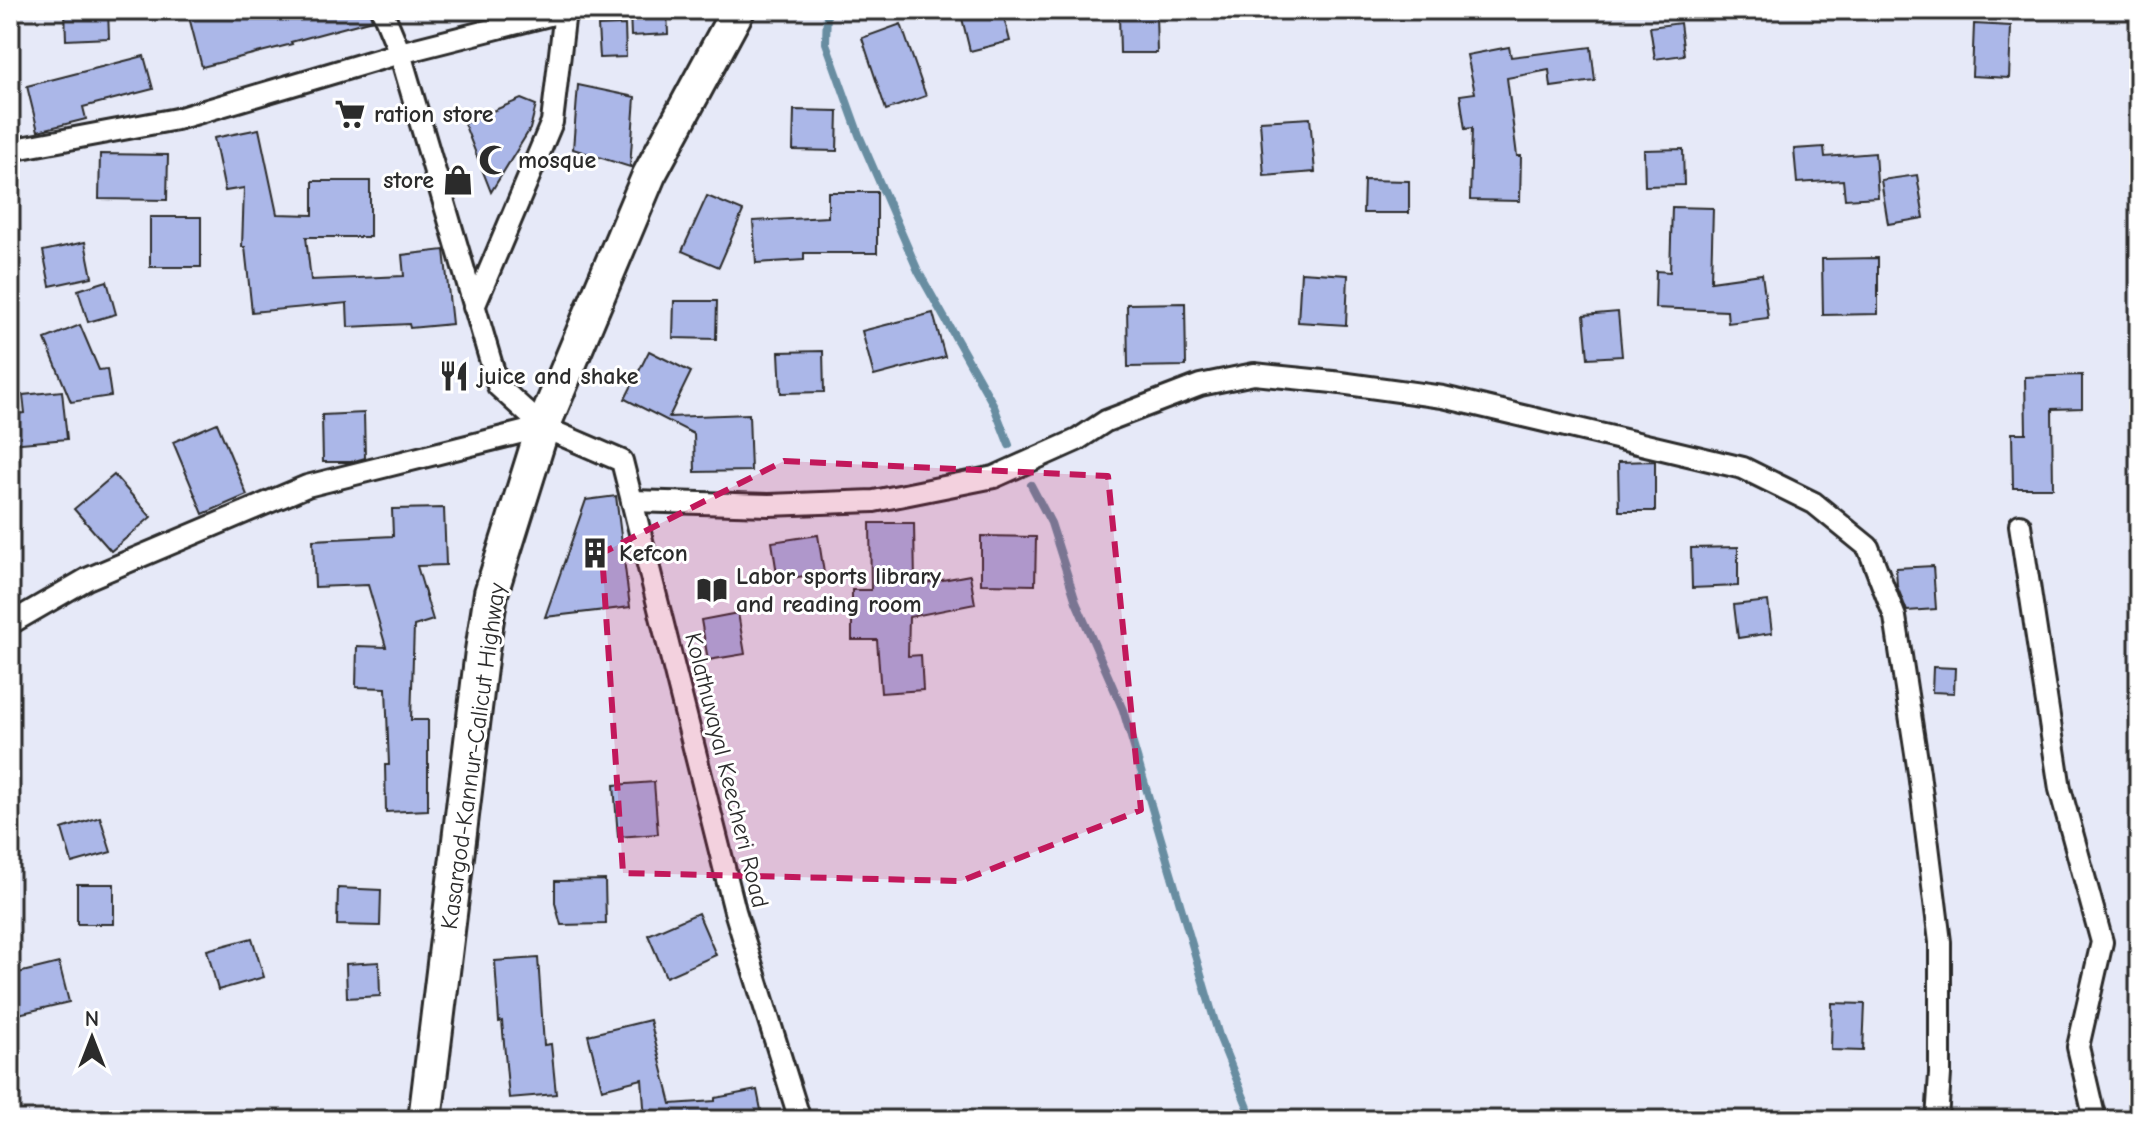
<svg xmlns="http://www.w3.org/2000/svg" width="2149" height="1130" font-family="'Comic Neue',sans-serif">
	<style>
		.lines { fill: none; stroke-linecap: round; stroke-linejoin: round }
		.stream { stroke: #678da1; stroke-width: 8 }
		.building { fill: #abb7e8; stroke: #2b2b2b; stroke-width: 2 }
		.minor-casing { stroke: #2b2b2b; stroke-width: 26 }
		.trunk-casing { stroke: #2b2b2b; stroke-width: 38 }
		.minor { stroke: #fff; stroke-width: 20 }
		.trunk { stroke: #fff; stroke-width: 32 }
		.marked { fill: #c2185b; fill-opacity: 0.2; stroke: #c2185b; stroke-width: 6; stroke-dasharray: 16 10; stroke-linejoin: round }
		.labels { text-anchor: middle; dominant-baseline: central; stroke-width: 6; stroke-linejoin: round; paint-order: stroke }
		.poi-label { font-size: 24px; font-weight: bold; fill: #2b2b2b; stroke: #fff; text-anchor: start }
		.street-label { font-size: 24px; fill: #2b2b2b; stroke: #fff }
	</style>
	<rect width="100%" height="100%" fill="#e6e9f8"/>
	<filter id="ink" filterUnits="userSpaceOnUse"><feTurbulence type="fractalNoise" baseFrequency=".0125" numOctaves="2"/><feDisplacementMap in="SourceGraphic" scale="16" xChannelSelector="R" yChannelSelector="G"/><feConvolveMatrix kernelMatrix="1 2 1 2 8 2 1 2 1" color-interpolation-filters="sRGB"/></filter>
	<g filter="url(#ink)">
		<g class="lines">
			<g class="stream">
				<polyline points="827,10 826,43 859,135 918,271 993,404 1009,445"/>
				<polyline points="1031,485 1051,523 1076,602 1123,710 1219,1036 1253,1120"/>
			</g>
		</g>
		<g class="building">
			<polygon points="65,10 108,10 109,38 66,40"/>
			<polygon points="218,10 369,10 372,20 291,42 292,44 202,67 189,17"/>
			<polygon points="630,10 667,10 668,34 631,36"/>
			<polygon points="960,10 1002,10 1010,41 970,51"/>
			<polygon points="1156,13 1157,53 1120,53 1119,14"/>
			<polygon points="1680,23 1684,55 1655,59 1650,27"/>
			<polygon points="901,24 926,96 886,110 862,38"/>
			<polygon points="1974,24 2011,26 2009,78 1972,76"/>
			<polygon points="625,25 626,57 600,58 598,26"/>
			<polygon points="1509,47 1511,57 1591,47 1595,81 1551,87 1549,70 1507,78 1517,156 1521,156 1520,201 1470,200 1472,128 1465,129 1460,95 1475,93 1467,55"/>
			<polygon points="144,56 153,89 83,107 86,119 38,131 27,86"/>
			<polygon points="578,85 635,97 630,167 573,149"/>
			<polygon points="521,99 536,105 530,129 491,192 464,123"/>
			<polygon points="794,110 838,111 837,151 793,150"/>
			<polygon points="1310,118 1315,172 1264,176 1260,121"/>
			<polygon points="259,129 277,214 313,215 313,181 370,181 370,237 306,237 311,280 404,276 402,255 444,250 452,324 410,328 409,324 348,327 347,303 252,312 245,247 242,247 244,188 225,191 214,138"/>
			<polygon points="1824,147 1825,157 1875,153 1878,197 1845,199 1843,180 1797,183 1794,149"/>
			<polygon points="1683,149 1684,185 1645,186 1644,150"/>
			<polygon points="100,154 168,155 167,200 99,199"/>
			<polygon points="1917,175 1924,218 1888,224 1881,180"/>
			<polygon points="1364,180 1409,181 1409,213 1363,213"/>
			<polygon points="828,192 877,192 877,253 804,253 804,260 756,263 753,221 828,217"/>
			<polygon points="707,196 743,211 719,267 682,251"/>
			<polygon points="1672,207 1713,208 1711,281 1762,274 1768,318 1728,323 1727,311 1655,308 1656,271 1670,272"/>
			<rect x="150" y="217" width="51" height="50"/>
			<polygon points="85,242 92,277 50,286 43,251"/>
			<polygon points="1878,258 1878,314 1823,315 1822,259"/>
			<polygon points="1301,272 1348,275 1346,325 1298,322"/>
			<polygon points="107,281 116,314 88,322 78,290"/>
			<polygon points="674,301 717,301 716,339 673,338"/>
			<polygon points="1185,303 1186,366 1128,367 1127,304"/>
			<polygon points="1618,312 1622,356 1588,358 1584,315"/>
			<polygon points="933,313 945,357 874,376 862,331"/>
			<polygon points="80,325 99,370 107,369 111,396 71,402 45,339"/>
			<polygon points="649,351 691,372 669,417 749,414 751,471 695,472 694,434 625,399"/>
			<polygon points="823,351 824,392 781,393 779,352"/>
			<polygon points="2082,375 2082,408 2052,409 2053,488 2013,488 2012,433 2026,433 2025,377"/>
			<polygon points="62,391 67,439 10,444 10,415 25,413 23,395"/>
			<polygon points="364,413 365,458 351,462 323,462 322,415"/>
			<polygon points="217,423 247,495 203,514 173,442"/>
			<polygon points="1655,461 1655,511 1619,511 1618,462"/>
			<polygon points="114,475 151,517 111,551 74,509"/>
			<polygon points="616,496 630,607 545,617 586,500"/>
			<polygon points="444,508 446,565 417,566 433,620 414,626 411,720 428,720 428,810 386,812 385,765 389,765 386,688 356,687 357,646 386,647 368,585 315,587 313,540 393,536 392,509"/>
			<polygon points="870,523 914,523 915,585 970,575 975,604 909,617 908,656 921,655 923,690 881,693 877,640 852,640 852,590 871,590"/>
			<polygon points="818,535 824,573 778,580 772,542"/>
			<polygon points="981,536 1036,537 1035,585 981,584"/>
			<polygon points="1738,547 1738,586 1692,588 1691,548"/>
			<polygon points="1933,566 1936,609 1907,611 1897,586 1896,568"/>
			<polygon points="1768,601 1772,633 1738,638 1734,605"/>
			<polygon points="738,613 745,654 708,660 701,620"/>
			<polygon points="1933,667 1955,668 1954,693 1932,692"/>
			<polygon points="654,782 658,834 618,837 614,785"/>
			<polygon points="100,817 111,852 72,863 62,829"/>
			<polygon points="605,880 606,924 561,925 555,903 555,881"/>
			<rect x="77" y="884" width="37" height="40"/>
			<polygon points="338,888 381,890 380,926 337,925"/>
			<polygon points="698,913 716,955 666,977 648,935"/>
			<polygon points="252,938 264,977 218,990 207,950"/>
			<polygon points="538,958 544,1045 551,1044 556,1094 509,1098 502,1021 499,1022 495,961"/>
			<polygon points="379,962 380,996 347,998 346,964"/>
			<polygon points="59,963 69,1002 10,1016 10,975"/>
			<polygon points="1832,1003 1865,1004 1863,1051 1831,1050"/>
			<polygon points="650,1020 671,1104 715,1101 715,1098 757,1090 763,1120 645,1120 642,1079 602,1089 588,1035"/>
		</g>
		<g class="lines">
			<g class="minor-casing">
				<g id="minor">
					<polyline points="382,10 400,53 498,386 543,427 622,461 735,911 800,1120"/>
					<polyline points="10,150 177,119 400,53 565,11 552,122 474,307"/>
					<polyline points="632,501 769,505 874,501 994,477 1077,440 1106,421 1200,385 1254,374 1333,382 1443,397 1743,468 1814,503 1868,547 1895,617 1919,773 1940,942 1940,1074 1937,1120"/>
					<polyline points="2020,525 2060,789 2102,942 2078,1047 2095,1120"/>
					<polyline points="11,623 87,579 307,486 543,427"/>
				</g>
			</g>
			<g class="trunk-casing">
				<polyline id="trunk" points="425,1120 482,651 491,593 543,427 649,175 738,10"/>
			</g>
			<use href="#minor" class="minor"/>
			<use href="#trunk" class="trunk"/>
		</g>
	</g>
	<path class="marked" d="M784,461L1108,476L1141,810L961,881L623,873L602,553Z"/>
	<defs>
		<g id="supermarket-bare" transform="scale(2.4)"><path d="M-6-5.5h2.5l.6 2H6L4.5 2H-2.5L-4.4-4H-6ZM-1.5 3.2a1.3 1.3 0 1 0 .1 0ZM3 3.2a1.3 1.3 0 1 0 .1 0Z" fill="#2b2b2b" stroke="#fff" stroke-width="2.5" paint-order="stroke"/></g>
		<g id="mosque-bare" transform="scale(2.4)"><path d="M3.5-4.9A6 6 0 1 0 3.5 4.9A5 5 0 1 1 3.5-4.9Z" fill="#2b2b2b" stroke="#fff" stroke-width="2.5" paint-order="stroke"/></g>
		<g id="shop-bare" transform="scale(2.4)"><path d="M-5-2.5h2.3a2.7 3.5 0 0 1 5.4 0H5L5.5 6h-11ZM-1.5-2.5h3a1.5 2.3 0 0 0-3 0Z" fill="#2b2b2b" stroke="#fff" stroke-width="2.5" paint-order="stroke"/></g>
		<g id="restaurant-bare" transform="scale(2.4)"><path d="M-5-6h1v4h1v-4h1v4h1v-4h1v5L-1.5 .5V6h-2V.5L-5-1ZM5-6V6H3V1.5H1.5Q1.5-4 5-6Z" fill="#2b2b2b" stroke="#fff" stroke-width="2.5" paint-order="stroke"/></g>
		<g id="building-bare" transform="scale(2.4)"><path d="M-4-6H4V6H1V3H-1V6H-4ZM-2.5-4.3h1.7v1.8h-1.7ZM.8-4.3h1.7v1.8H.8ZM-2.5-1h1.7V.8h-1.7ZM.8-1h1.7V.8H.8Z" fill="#2b2b2b" stroke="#fff" stroke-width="2.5" paint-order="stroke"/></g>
		<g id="library-bare" transform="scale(2.4)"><path d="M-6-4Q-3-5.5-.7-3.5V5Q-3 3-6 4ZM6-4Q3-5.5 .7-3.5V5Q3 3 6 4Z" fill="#2b2b2b" stroke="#fff" stroke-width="2.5" paint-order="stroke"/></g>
	</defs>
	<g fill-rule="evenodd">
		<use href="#supermarket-bare" x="350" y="114"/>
		<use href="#mosque-bare" x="494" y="160"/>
		<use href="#shop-bare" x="458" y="180"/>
		<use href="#restaurant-bare" x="454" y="376"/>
		<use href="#building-bare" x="595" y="553"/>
		<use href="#library-bare" x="712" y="590"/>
	</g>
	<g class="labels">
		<g class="poi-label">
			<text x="374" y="114">ration store</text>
			<text x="518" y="160">mosque</text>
			<text x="434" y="180" text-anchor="end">store</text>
			<text x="478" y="376">juice and shake</text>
			<text x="619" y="553">Kefcon</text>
			<text x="736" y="576">Labor sports library<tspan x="736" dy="28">and reading room</tspan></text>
		</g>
		<g class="street-label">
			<text transform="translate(473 756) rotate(-82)">Kasargod-Kannur-Calicut Highway</text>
			<text transform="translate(727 770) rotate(76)">Kolathuvayal Keecheri Road</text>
		</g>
	</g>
	<rect width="2149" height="1130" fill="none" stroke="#fff" stroke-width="40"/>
	<rect x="20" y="20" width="2109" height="1090" fill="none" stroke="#2b2b2b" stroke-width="3" filter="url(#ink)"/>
	<g transform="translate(92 1038)" stroke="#ffffff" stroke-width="6" paint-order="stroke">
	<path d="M0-6L14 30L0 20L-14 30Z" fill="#2b2b2b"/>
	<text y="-12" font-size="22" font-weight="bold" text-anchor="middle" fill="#2b2b2b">N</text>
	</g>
</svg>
